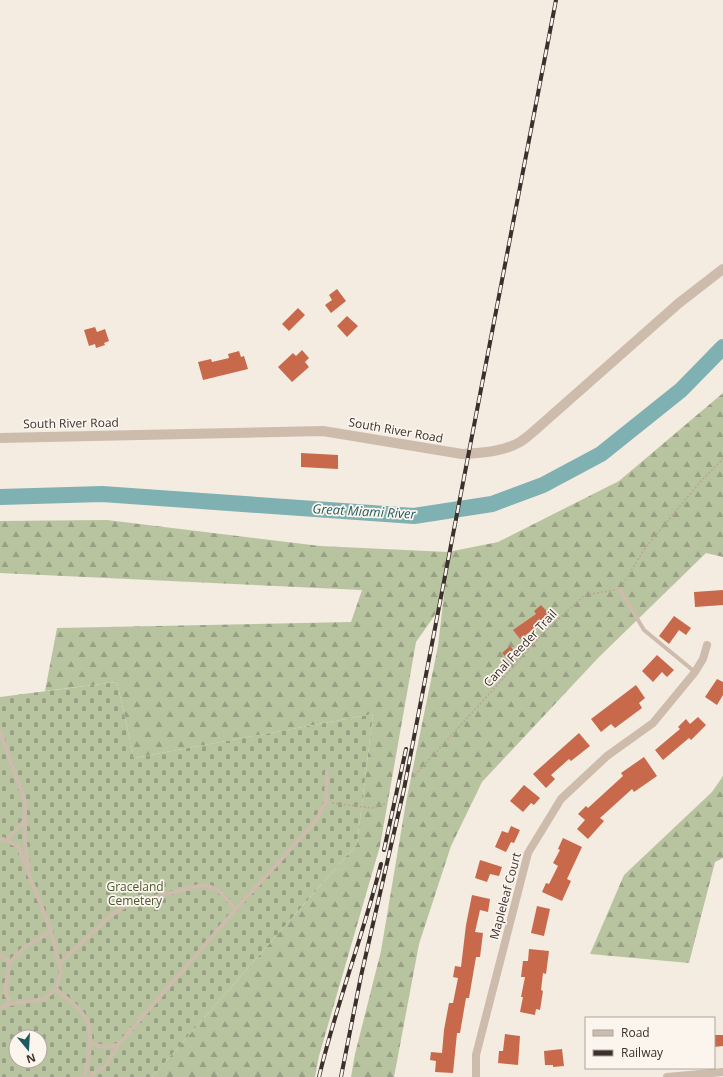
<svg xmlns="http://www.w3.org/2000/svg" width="723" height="1077" font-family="'Open Sans',sans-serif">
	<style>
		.forest { fill: url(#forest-firs) }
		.cemetery { fill: url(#cemetery-stones); fill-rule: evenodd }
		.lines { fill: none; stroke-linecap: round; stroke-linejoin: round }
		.river { stroke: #7fb0b2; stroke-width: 16 }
		.building { fill: #c8694b }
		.path { stroke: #b9a596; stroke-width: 1.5; stroke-dasharray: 2 2; stroke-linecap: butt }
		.service { stroke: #cdbbac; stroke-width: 4 }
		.minor { stroke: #cdbbac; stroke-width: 8 }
		.tertiary { stroke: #cdbbac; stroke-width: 10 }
		.rail-casing { stroke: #3b302b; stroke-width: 4 }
		.rail { stroke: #fbf5ee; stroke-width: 2.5; stroke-dasharray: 8; stroke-linecap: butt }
		.labels { text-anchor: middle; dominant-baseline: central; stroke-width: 3.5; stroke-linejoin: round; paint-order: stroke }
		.street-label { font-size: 12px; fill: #3b302b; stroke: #fbf5ee }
		.park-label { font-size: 12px; fill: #4a5a2e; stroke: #fbf5ee }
		.water-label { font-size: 13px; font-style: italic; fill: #1f5a5e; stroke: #fbf5ee }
	</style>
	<defs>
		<pattern id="forest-firs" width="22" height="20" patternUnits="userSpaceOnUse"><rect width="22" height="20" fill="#b8c4a0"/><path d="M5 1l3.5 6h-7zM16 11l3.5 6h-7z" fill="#97a083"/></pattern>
		<pattern id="cemetery-stones" width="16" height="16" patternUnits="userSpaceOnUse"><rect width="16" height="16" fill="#b8c4a0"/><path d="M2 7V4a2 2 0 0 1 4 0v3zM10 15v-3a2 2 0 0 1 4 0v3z" fill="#97a083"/></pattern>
	</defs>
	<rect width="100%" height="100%" fill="#f4ebe1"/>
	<g class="forest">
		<polygon points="723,393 723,557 706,553 598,658 482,782 451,846 419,944 394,1077 351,1077 355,1054 381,951 406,802 438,646 448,560 437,612 416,642 380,846 319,1056 315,1077 152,1077 357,844 373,714 134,758 117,682 45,691 57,628 351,622 362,590 0,573 0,521 107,520 320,546 448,552 498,542 619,481"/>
		<polygon points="723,776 723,858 715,862 689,963 590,954 624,875 712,792"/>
	</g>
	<path class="cemetery" d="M117,682L134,758L373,714L357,844L152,1077H0V697ZM16,1037H40V1061H16Z"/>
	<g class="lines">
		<polyline class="river" points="0,497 102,494 414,516 492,504 543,485 601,454 681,390 723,347"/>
	</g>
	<g class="building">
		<polygon points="337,289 346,301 331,313 325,305 332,300 329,295"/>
		<polygon points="298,308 305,315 289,331 282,324"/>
		<polygon points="347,316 358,326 347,337 337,326"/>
		<polygon points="95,327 97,332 105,329 109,341 104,343 105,345 96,348 95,344 89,346 84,330"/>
		<polygon points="302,350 309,358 305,362 309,367 292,382 278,367 293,353 296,356"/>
		<polygon points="239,351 241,357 244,356 248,369 203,380 198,362 211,359 212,362 229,358 228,354"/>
		<polygon points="301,453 338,455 338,469 301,467"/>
		<polygon points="723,590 723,605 695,607 694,592"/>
		<polygon points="541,605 554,619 546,626 543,622 520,639 513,630 536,614 534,611"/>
		<polygon points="674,616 691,628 686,635 679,630 669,644 659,636"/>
		<polygon points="510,646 517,654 509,661 502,653"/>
		<polygon points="657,655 674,670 667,677 662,672 653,682 642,671"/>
		<polygon points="717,679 723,682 723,695 717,705 705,697"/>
		<polygon points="636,685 645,698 639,703 642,708 615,728 611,724 601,732 591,719"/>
		<polygon points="698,717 706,725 691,740 689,738 663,760 655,750 680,729 678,727 686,719 690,724"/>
		<polygon points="579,733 590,746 571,761 569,759 551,775 555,779 546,788 533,774"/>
		<polygon points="644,757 657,776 634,792 632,789 600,818 604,821 588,839 577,829 585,820 578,814 586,806 588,808 623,776 621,773"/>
		<polygon points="524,785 540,798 534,805 531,803 523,812 510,801"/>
		<polygon points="511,826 520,830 514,843 511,842 506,852 495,847 502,831 508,833"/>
		<polygon points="563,838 582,847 567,879 571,881 562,901 542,892 546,883 549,884 558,866 553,863 560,850 558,849"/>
		<polygon points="480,860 502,867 499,876 490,874 487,882 475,878"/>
		<polygon points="472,895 490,899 488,912 480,910 475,932 483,933 480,957 476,957 469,998 466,998 460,1033 457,1033 453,1073 435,1072 436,1061 430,1060 431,1052 442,1053 444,1030 449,1003 453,1003 458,978 453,977 455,966 461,967 466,925"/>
		<polygon points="537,906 550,909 544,936 531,933"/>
		<polygon points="529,949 549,951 546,974 543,973 541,990 543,991 540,1010 536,1009 535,1015 520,1012 523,997 521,997 525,977 521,977 523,961 528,961"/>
		<polygon points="505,1034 520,1036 518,1065 498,1063 499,1051 503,1051"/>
		<polygon points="714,1035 723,1035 723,1046 714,1047"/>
		<polygon points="562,1049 564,1066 553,1067 553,1065 545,1065 544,1051"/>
	</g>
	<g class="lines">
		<g class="path">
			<polyline points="623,584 645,548 701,481 723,459"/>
			<polyline points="415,775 491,692 542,634 585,595 615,590"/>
			<polyline points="332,803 372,808 385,804"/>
		</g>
		<g class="service">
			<polyline points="620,590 644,630 695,672"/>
			<polyline points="0,731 25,802 25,843 29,869"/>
			<polyline points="0,839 3,839 18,846 51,931 61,971 56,989 44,999 10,1004 5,991 10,962 24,948 51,931"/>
			<polyline points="7,840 24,821"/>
			<polyline points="0,955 10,962"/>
			<polyline points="60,963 110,916 130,903 203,885 217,889 236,909"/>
			<path d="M56,989C65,997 75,1004 82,1013C96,1029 89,1058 84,1077"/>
			<polyline points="0,1008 10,1004"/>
			<polyline points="91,1044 105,1047 118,1045"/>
			<polyline points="89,1077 107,1064 118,1045 236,909 315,822 326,802 327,772"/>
		</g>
		<g class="minor">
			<polyline points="476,1077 476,1055 528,853 561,799 607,756 653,723 695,672 703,659 707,645"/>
			<polyline points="667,1077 723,1072"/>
		</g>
		<path class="tertiary" d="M0,438L323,431L462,454C481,453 503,452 520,442C528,437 535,430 542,424L679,303L723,269"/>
		<g class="rail-casing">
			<g id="rail">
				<polyline points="384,850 406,749"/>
				<path d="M319,1077C336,1005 363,936 381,864"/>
				<polyline points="341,1077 361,976 404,789 556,0"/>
			</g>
		</g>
		<use href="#rail" class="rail"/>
	</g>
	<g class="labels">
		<g class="street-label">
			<text transform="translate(71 423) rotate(-1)">South River Road</text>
			<text transform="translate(396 430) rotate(10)">South River Road</text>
			<text transform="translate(520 648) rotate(-47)">Canal Feeder Trail</text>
			<text transform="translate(505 896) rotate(-75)">Mapleleaf Court</text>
		</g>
		<g class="park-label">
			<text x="135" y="886">Graceland<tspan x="135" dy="14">Cemetery</tspan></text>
		</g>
		<g class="water-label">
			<text transform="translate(364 511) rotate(3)">Great Miami River</text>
		</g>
	</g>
	<rect x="585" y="1017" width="130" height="52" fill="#fbf5ee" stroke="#aea6a0"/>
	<rect x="593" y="1030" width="20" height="6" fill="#cdbbac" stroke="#aea6a0"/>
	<text x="621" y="1037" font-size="12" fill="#3b302b">Road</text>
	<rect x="593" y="1050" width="20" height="6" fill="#3b302b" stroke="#aea6a0"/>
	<text x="621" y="1057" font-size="12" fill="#3b302b">Railway</text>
	<g transform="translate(28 1049) rotate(162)"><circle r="19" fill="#fbf5ee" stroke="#aea6a0"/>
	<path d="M0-3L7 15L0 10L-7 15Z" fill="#1f5a5e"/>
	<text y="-6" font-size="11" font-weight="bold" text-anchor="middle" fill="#3b302b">N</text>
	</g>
</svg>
